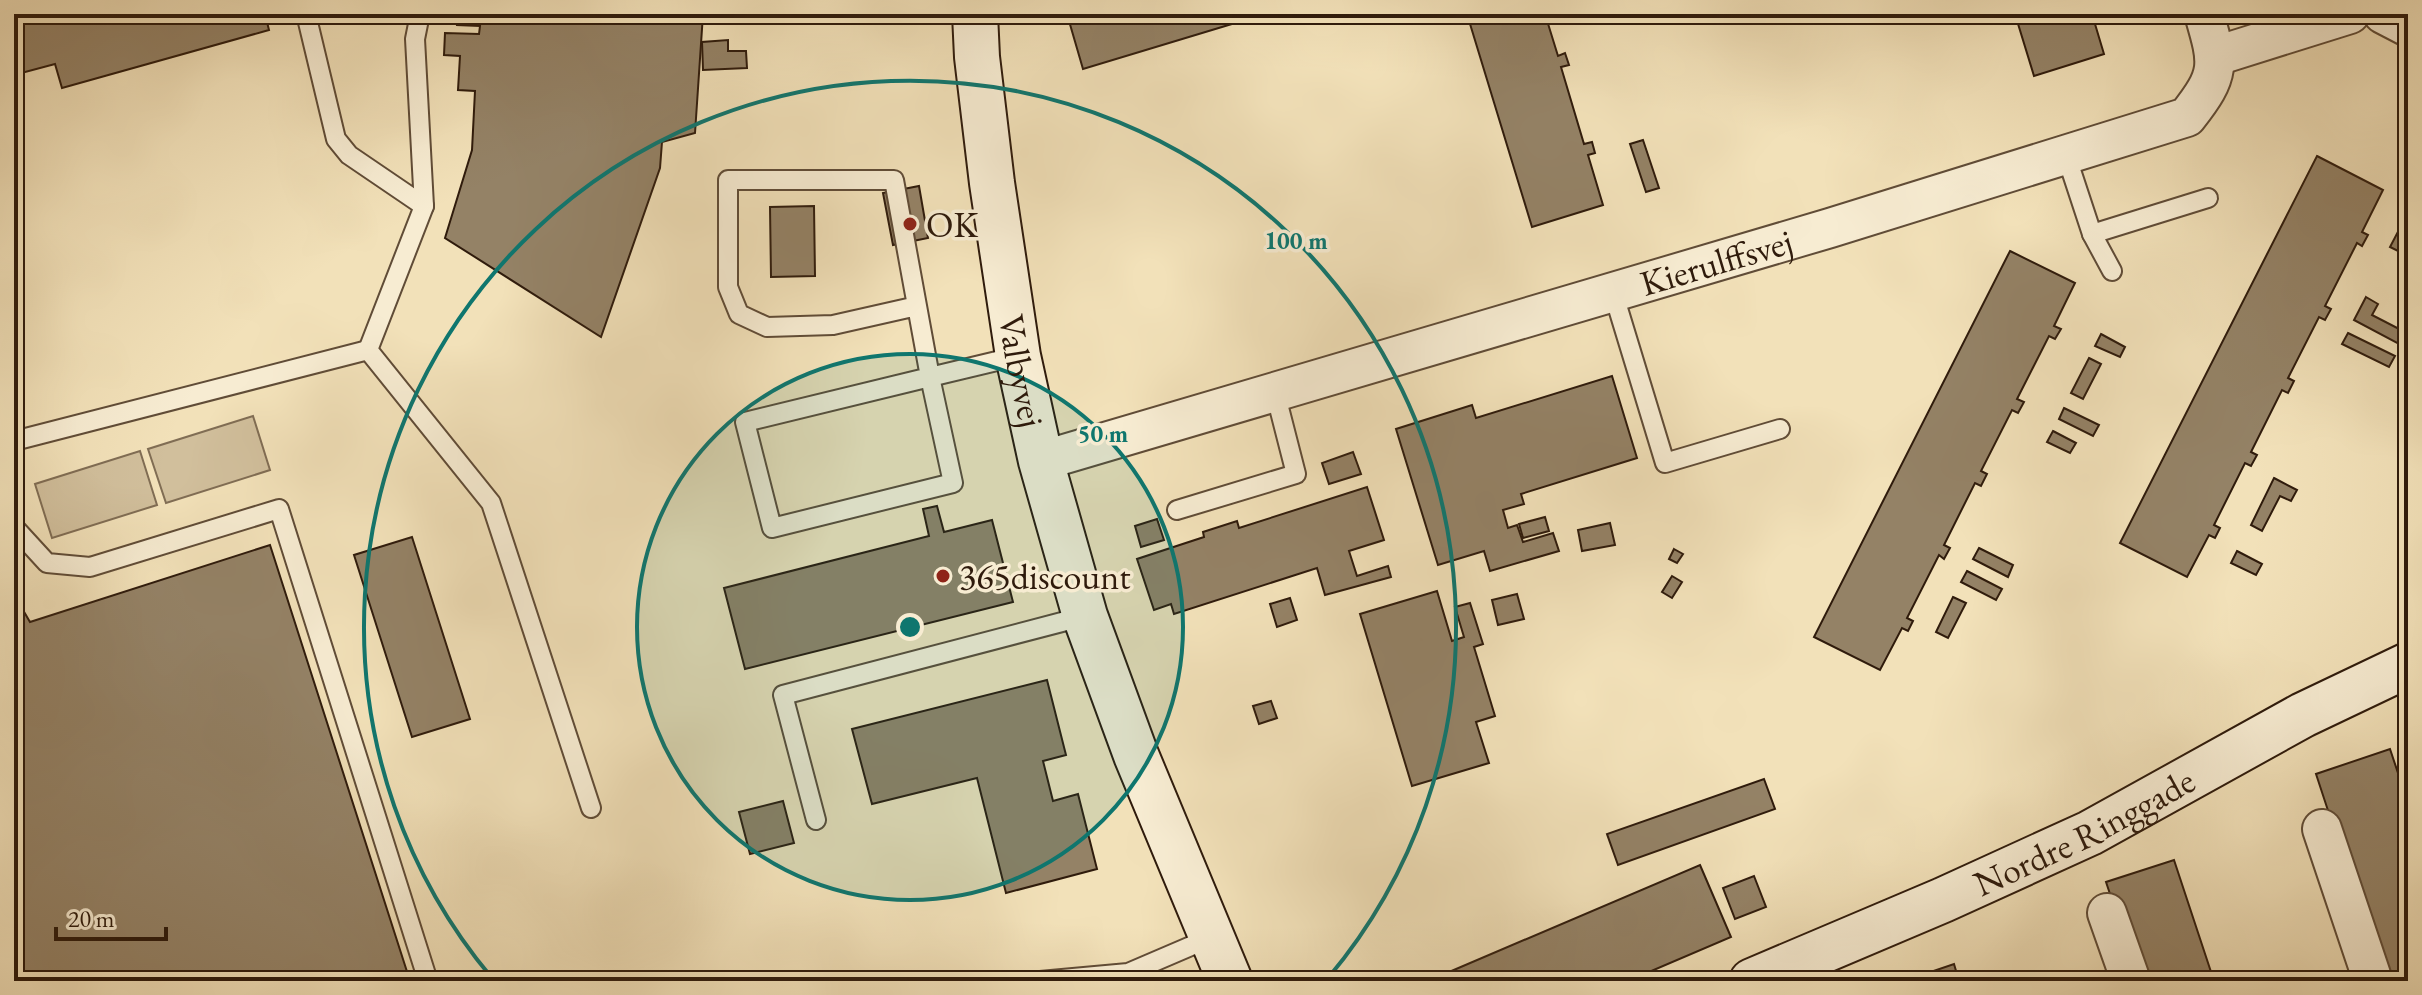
<svg xmlns="http://www.w3.org/2000/svg" width="2422" height="995" font-family="'EB Garamond',serif">
	<style>
		.green { fill: #d1bf9c; stroke: #806d54; stroke-width: 2 }
		.building { fill: #948266; stroke: #2f1b0c; stroke-width: 2 }
		.lines { fill: none; stroke-linecap: round; stroke-linejoin: round }
		.lane-casing { stroke: #604c37; stroke-width: 22 }
		.street-casing { stroke: #604c37; stroke-width: 42 }
		.secondary-casing { stroke: #2f1b0c; stroke-width: 48 }
		.lane { stroke: #f7ecd2; stroke-width: 18 }
		.street { stroke: #f7ecd2; stroke-width: 38 }
		.secondary { stroke: #f7ecd2; stroke-width: 44 }
		.ring { fill: none; stroke: #0f766e; stroke-width: 4 }
		.poi-dot { fill: #8f2418; stroke: #f7ecd2; stroke-width: 3 }
		.labels { text-anchor: middle; dominant-baseline: central; stroke-width: 7; stroke-linejoin: round; paint-order: stroke }
		.poi-label { font-size: 36px; fill: #2f1b0c; stroke: #f7ecd2; text-anchor: start }
		.street-label { font-size: 36px; fill: #2f1b0c; stroke: #f7ecd2 }
		.centre { fill: #0f766e; stroke: #f7ecd2; stroke-width: 4 }
		.ring-label { font-size: 24px; text-anchor: middle; font-weight: bold; fill: #0f766e; stroke: #f7ecd2; stroke-width: 7; stroke-linejoin: round; paint-order: stroke }
	</style>
	<rect width="100%" height="100%" fill="#f2e1b9"/>
	<filter id="stains"><feTurbulence type="fractalNoise" baseFrequency=".0025" numOctaves="4"/><feColorMatrix values="0 0 0 0 .2 0 0 0 0 .09 0 0 0 0 .02 0 0 0 .5 -.17"/></filter>
	<radialGradient id="worn" r=".72"><stop offset=".6" stop-color="#630" stop-opacity="0"/><stop offset="1" stop-color="#630" stop-opacity=".3"/></radialGradient>
	<g class="green">
		<polygon points="253,416 270,470 166,503 148,449"/>
		<polygon points="140,451 157,505 52,538 35,484"/>
	</g>
	<g class="building">
		<polygon points="14,14 265,14 269,30 62,88 55,64 14,75"/>
		<polygon points="458,14 703,14 695,133 662,142 660,168 601,337 445,238 472,150 475,91 458,90 460,56 444,55 445,33 479,34 480,26 457,25"/>
		<polygon points="1067,14 1265,14 1083,69"/>
		<polygon points="1467,14 1545,14 1558,56 1565,53 1569,65 1561,67 1584,144 1592,142 1595,153 1588,155 1603,205 1532,227"/>
		<polygon points="2015,14 2092,14 2104,54 2034,76"/>
		<polygon points="728,40 728,51 746,51 747,68 703,70 702,42"/>
		<polygon points="1643,140 1659,188 1646,192 1630,144"/>
		<polygon points="2317,156 2383,190 2362,232 2368,235 2362,246 2357,243 2325,306 2331,309 2325,320 2319,317 2288,378 2294,381 2288,393 2282,390 2251,452 2257,455 2251,466 2245,463 2214,525 2220,528 2215,538 2209,535 2187,577 2120,543"/>
		<polygon points="919,186 928,238 893,245 883,193"/>
		<polygon points="814,206 815,276 771,277 770,207"/>
		<polygon points="2402,224 2408,227 2408,242 2402,253 2390,247"/>
		<polygon points="2010,251 2075,283 2054,326 2061,329 2055,339 2049,336 2017,399 2024,402 2018,413 2012,410 1981,471 1987,474 1981,486 1975,483 1944,545 1950,548 1944,559 1939,555 1907,618 1913,621 1908,631 1902,628 1880,670 1814,637"/>
		<polygon points="2366,297 2378,304 2372,315 2405,332 2399,344 2354,320"/>
		<polygon points="2348,333 2395,356 2389,367 2342,344"/>
		<polygon points="2101,334 2125,347 2120,357 2095,346"/>
		<polygon points="2089,358 2101,364 2083,399 2071,393"/>
		<polygon points="1612,376 1637,458 1521,494 1524,504 1503,510 1508,528 1517,525 1523,542 1553,533 1559,551 1490,571 1484,551 1438,565 1396,429 1472,405 1476,418"/>
		<polygon points="2064,408 2099,425 2093,436 2059,419"/>
		<polygon points="2053,431 2076,443 2070,453 2047,442"/>
		<polygon points="1353,452 1361,474 1329,484 1322,463"/>
		<polygon points="2274,478 2297,490 2291,501 2280,496 2262,531 2251,525"/>
		<polygon points="1367,487 1384,540 1349,551 1357,576 1388,566 1391,577 1325,595 1317,568 1174,614 1171,604 1154,610 1137,559 1204,537 1203,532 1237,521 1239,528"/>
		<polygon points="937,506 944,532 992,520 1013,602 745,669 724,588 929,536 923,509"/>
		<polygon points="1545,517 1549,531 1523,538 1519,524"/>
		<polygon points="1157,519 1164,540 1141,547 1135,526"/>
		<polygon points="1610,523 1615,545 1582,551 1578,530"/>
		<polygon points="412,537 470,719 412,737 354,555"/>
		<polygon points="270,545 410,981 14,981 14,605 15,608 20,605 30,622"/>
		<polygon points="1979,548 2013,565 2008,577 1973,559"/>
		<polygon points="1674,549 1683,554 1677,563 1669,559"/>
		<polygon points="2237,551 2262,564 2256,575 2231,563"/>
		<polygon points="1967,571 2002,589 1996,600 1961,582"/>
		<polygon points="1672,576 1682,582 1672,598 1662,592"/>
		<polygon points="1437,591 1452,641 1464,637 1455,607 1470,603 1483,644 1474,647 1495,716 1476,722 1489,763 1412,786 1360,614"/>
		<polygon points="1517,594 1524,619 1498,625 1492,600"/>
		<polygon points="1953,597 1966,603 1948,638 1936,632"/>
		<polygon points="1290,598 1297,620 1277,627 1270,604"/>
		<polygon points="1047,680 1066,755 1043,761 1053,801 1078,794 1097,869 1006,893 977,778 872,804 852,729"/>
		<polygon points="1271,701 1277,718 1259,724 1253,706"/>
		<polygon points="2390,749 2408,803 2408,981 2384,981 2316,774"/>
		<polygon points="1764,779 1775,809 1618,865 1607,834"/>
		<polygon points="783,801 794,843 750,854 739,812"/>
		<polygon points="2174,860 2214,981 2139,981 2106,882"/>
		<polygon points="1700,865 1731,937 1628,981 1601,981 1598,975 1585,981 1428,981"/>
		<polygon points="1754,876 1766,907 1735,919 1723,888"/>
		<polygon points="1954,964 1959,981 1904,981"/>
	</g>
	<g class="lines">
		<g class="lane-casing">
			<g id="lane">
				<polyline points="306,14 336,139 349,155 424,206 368,350 491,503 591,808"/>
				<polyline points="420,14 415,39 424,206"/>
				<polyline points="2066,155 2092,234 2112,271"/>
				<polyline points="2092,234 2208,198"/>
				<polyline points="1613,292 1665,463 1780,429"/>
				<polyline points="917,306 833,325 767,327 739,314 728,287 728,180 894,180 930,377 745,422 772,528 953,483 930,377 1018,356"/>
				<polyline points="14,441 368,350"/>
				<polyline points="1177,510 1296,474 1275,392"/>
				<polyline points="14,527 47,563 90,567 279,509 428,981"/>
				<polyline points="816,820 783,695 1085,616"/>
				<polyline points="1040,981 1128,973 1212,937"/>
			</g>
		</g>
		<g class="street-casing">
			<g id="street">
				<polyline points="2383,14 2408,27"/>
				<polyline points="2216,56 2350,14"/>
				<path id="s1" d="M1041,461L1830,228L2187,117C2221,74 2219,65 2204,14"/>
				<polyline points="2322,829 2373,981"/>
				<polyline points="2107,913 2131,981"/>
			</g>
		</g>
		<g class="secondary-casing">
			<g id="secondary">
				<path id="s2" d="M975,14L977,57L992,183L1018,356L1041,461L1085,616L1136,755L1230,981"/>
				<path id="s3" d="M1752,981L1943,900L2090,833L2303,715L2408,665"/>
			</g>
		</g>
		<use href="#lane" class="lane"/>
		<use href="#street" class="street"/>
		<use href="#secondary" class="secondary"/>
	</g>
	<circle cx="910" cy="627" r="273" fill="#0f766e" fill-opacity=".12"/>
	<g class="ring">
		<circle cx="910" cy="627" r="273"/>
		<path d="M492 978A546 546 0 1 1 1328 978"/>
	</g>
	<g class="poi-dot">
		<circle cx="910" cy="224" r="8"/>
		<circle cx="943" cy="576" r="8"/>
	</g>
	<g class="labels">
		<g class="poi-label">
			<text x="926" y="224">OK</text>
			<text x="959" y="576">365discount</text>
		</g>
		<g class="street-label">
			<text stroke="none"><textPath href="#s1" startOffset="704">Kierulffsvej</textPath></text>
			<text stroke="none"><textPath href="#s2" startOffset="360">Valbyvej</textPath></text>
			<text stroke="none"><textPath href="#s3" startOffset="364">Nordre Ringgade</textPath></text>
		</g>
	</g>
	<circle cx="910" cy="627" r="12" class="centre"/>
	<g class="ring-label">
		<text x="1296" y="249">100 m</text>
		<text x="1103" y="442">50 m</text>
	</g>
	<rect width="2422" height="995" fill="none" stroke="#f2e1b9" stroke-width="48"/>
	<rect x="16" y="16" width="2390" height="963" fill="none" stroke="#2f1b0c" stroke-width="4"/>
	<rect x="24" y="24" width="2374" height="947" fill="none" stroke="#2f1b0c" stroke-width="2"/>
	<path d="M56 927v12h110v-12" fill="none" stroke="#2f1b0c" stroke-width="4"/>
	<text x="68" y="927" font-size="24" fill="#2f1b0c" stroke="#f7ecd2" stroke-width="6" paint-order="stroke">20 m</text>
	<rect width="100%" height="100%" filter="url(#stains)"/>
	<rect width="100%" height="100%" fill="url(#worn)"/>
</svg>
